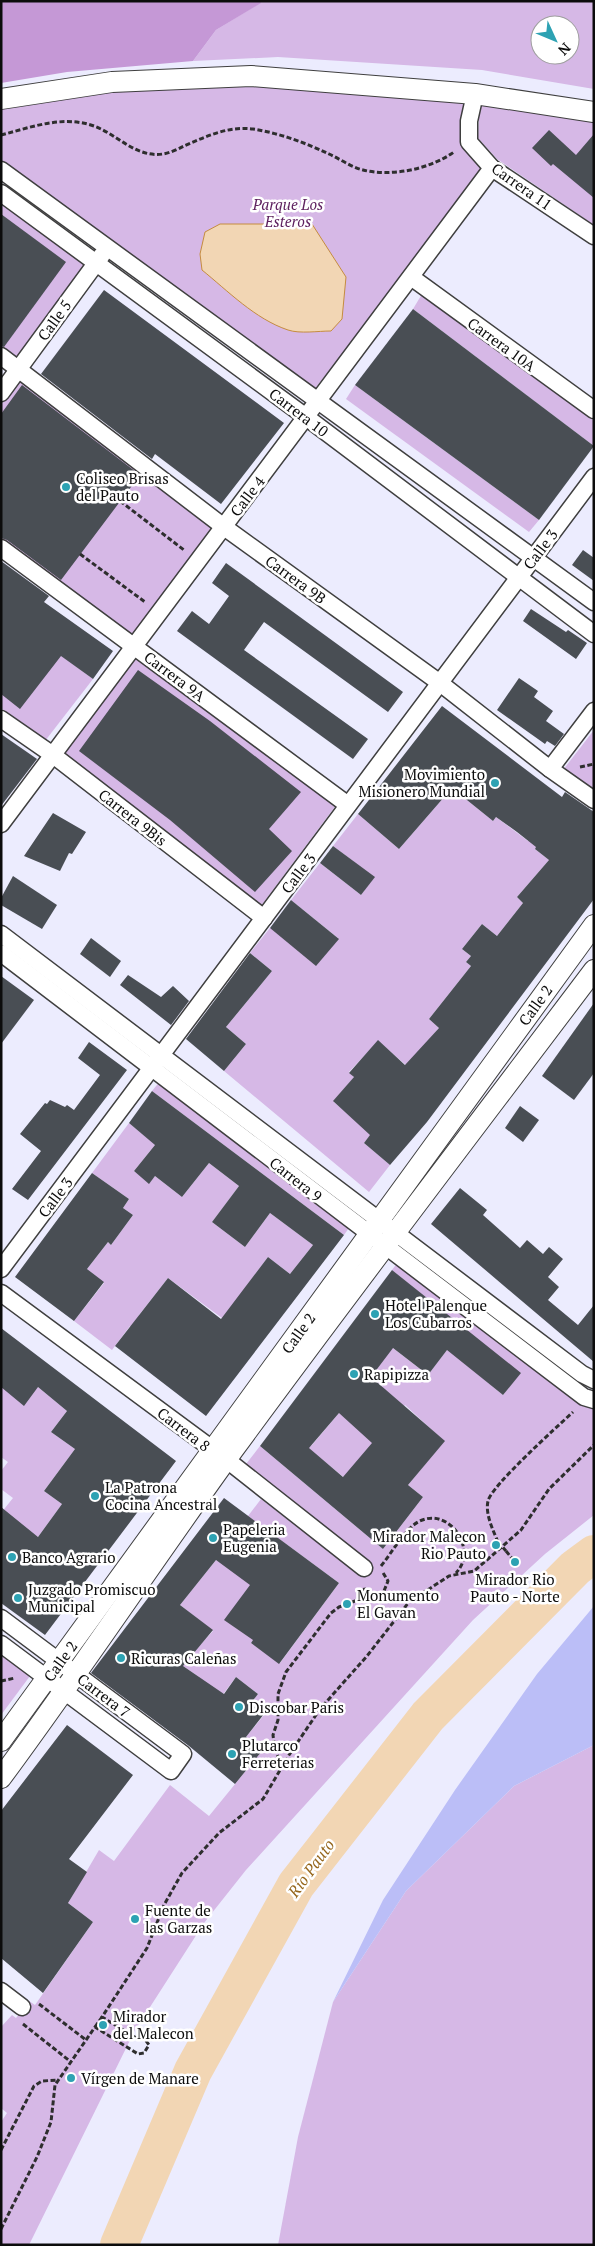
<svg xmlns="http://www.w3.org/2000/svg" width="595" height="2246" font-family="'PT Serif',serif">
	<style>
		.green { fill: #d6b8e6; fill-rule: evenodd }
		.forest { fill: #c598d6 }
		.sand { fill: #bbbef7 }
		.water { fill: #f2d6b4; stroke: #c58c3f }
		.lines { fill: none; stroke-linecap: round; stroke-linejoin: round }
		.river { stroke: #f2d6b4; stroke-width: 38 }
		.building { fill: #494e54; fill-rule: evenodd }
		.minor-casing { stroke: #3f3f3f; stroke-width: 19 }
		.tertiary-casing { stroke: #3f3f3f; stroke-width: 22 }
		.path { stroke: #2e2e2e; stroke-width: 3; stroke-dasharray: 5 2.5; stroke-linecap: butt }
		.minor { stroke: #fff; stroke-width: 16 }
		.tertiary { stroke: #fff; stroke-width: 20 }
		.path-bridge { stroke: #2e2e2e; stroke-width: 3; stroke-dasharray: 5 2.5; stroke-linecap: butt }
		.poi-dot { fill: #2da2b3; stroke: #fff; stroke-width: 2 }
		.labels { text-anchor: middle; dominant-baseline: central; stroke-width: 5; stroke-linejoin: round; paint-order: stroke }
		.street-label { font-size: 15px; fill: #0c0c0c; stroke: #fff }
		.park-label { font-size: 15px; font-style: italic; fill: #5e215f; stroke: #fff }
		.poi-label { font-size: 15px; fill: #0c0c0c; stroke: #fff; text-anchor: start }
		.water-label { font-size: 16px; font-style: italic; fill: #96671d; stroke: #fff }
	</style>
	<rect width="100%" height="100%" fill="#ececfe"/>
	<g class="green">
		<path d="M261,1H594V89L482,70L278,57L193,61L216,30L260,3ZM540,25H570V55H540Z"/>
		<polygon points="251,81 470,99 464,120 487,169 313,391 1,160 1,103 48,95"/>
		<polygon points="480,101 594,119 594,225 497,159 478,138"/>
		<polygon points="1,202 85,263 16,358 1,347"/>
		<polygon points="422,294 594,421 594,446 413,309"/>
		<polygon points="21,378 217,528 133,640 1,542 1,405"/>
		<polygon points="355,385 539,520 529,532 346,399"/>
		<polygon points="1,611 93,679 45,741 1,708"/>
		<polygon points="137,655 337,804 261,906 62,756"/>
		<polygon points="594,730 594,793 563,770"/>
		<polygon points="452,788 493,821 496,817 528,841 555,825 535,849 549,860 517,897 523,903 497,936 482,924 462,949 471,956 466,962 471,966 429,1019 439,1028 425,1044 433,1051 414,1072 378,1041 349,1072 354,1077 334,1102 358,1123 379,1125 364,1143 390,1165 369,1192 224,1071 246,1044 226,1027 272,971 250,953 270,928 338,938 291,900 320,863 361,895 374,877 333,846 358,814 399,849"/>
		<polygon points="161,1080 351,1225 344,1235 152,1091"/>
		<polygon points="129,1123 146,1137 152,1130 155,1145 134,1171 149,1183 155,1176 182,1197 209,1163 239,1186 212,1222 245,1247 270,1213 313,1245 290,1274 268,1257 247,1285 225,1334 222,1318 168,1278 139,1315 164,1335 156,1346 130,1326 112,1350 74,1321 104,1283 87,1269 108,1242 111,1245 133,1215 123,1208 129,1199 92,1173"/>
		<path d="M398,1262L594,1403V1515L545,1554L473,1620L246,1870L204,1923L134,2032L29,2245H1V2122L7,2113L1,2108V2027L12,2015L16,2018L29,2001L35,2005L93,1922L68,1903L99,1850L114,1861L170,1785L209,1816L262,1751L246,1737L264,1715L251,1703L258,1694L236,1677L212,1709L186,1695L199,1677L151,1644H201L213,1631L180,1605L216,1560L285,1596L251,1643L280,1663L339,1583L248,1516L261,1499L363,1577L371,1566L246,1464L260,1446L383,1549L423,1497L408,1485L444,1441L405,1405L386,1427L346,1479L309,1449L298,1453L312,1445L339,1413L369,1403L383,1387L371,1377L376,1335L428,1375L463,1328L392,1270ZM458,1358L520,1373L503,1395Z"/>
		<polygon points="1,1387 38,1387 67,1411 51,1432 75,1449 44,1491 62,1504 38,1537 1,1513 13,1498 1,1489 1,1471 8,1462 1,1457"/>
		<polygon points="1,1655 30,1676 1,1715"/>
		<polygon points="594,1745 594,2245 278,2245 298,2137 333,2002 406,1891 514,1786"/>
	</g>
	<polygon class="forest" points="1,1 260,1 261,3 216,30 193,61 67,72 1,83"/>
	<polygon class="sand" points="594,1606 594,1745 514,1786 406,1891 333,2002 383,1900 455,1790 537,1674"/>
	<path class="water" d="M220,224H312L346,277L342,319L331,331C318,331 300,334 288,330C255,319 228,291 202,270L200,254L205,232Z"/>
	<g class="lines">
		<polyline class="river" points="119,2245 193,2071 296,1885 428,1716 575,1568 594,1554"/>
	</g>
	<g class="building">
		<polygon points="549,130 576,155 594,134 594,198 553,164 551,166 532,148"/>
		<polygon points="1,214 66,262 4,347 1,346"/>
		<polygon points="104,290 284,423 221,504 155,454 152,459 41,374"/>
		<polygon points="413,309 594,446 539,520 355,385"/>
		<polygon points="22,385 140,475 61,580 7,540 1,538 1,414"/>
		<polygon points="583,550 594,558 594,581 572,565"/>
		<polygon points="1,561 49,596 44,602 113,651 93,679 61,656 20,709 1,694"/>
		<polygon points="226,563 403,692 388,712 264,622 244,650 368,739 353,759 177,631 192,611 209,624 229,596 212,583"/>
		<polygon points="531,609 566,632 568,630 587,643 576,659 523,621"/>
		<polygon points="138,670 210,721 301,792 269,829 292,851 255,892 170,820 79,751"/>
		<polygon points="519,678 538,691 534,697 553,711 546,721 564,734 555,746 547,741 545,744 497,710"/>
		<polygon points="442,706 562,797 565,792 594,812 594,899 427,1122 390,1165 364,1143 370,1135 333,1101 354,1077 349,1073 378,1040 405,1065 439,1028 429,1019 471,966 466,962 471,956 462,949 482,924 497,936 523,903 517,897 549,860 535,849 536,847 517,832 496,817 493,821 452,788 399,849 358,814"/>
		<polygon points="1,734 37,759 1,806"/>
		<polygon points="53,813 86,832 72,854 69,853 60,871 24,856"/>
		<polygon points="333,846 375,877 361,895 320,863"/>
		<polygon points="13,876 57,905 42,929 1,905 1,898"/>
		<polygon points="291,900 339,939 316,966 270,928"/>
		<polygon points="91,938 121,961 110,977 80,954"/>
		<polygon points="250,953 272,971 226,1027 246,1044 224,1071 186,1039"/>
		<polygon points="128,975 161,997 173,986 189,1001 171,1025 120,985"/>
		<polygon points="1,976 34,1000 1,1044"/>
		<polygon points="594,1003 594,1073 574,1100 542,1076"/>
		<polygon points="89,1042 127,1070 28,1200 12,1189 41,1151 20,1134 45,1103 47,1104 50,1100 65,1107 67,1105 74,1110 100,1075 78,1058"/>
		<polygon points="152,1091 344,1235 206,1416 115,1346 168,1278 221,1319 268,1257 290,1274 313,1245 270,1213 245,1247 212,1222 239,1186 209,1163 182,1197 155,1176 149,1184 134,1171 155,1145 129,1123"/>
		<polygon points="520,1106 539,1120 523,1142 505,1128"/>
		<polygon points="92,1173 129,1199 123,1208 133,1215 111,1245 108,1242 87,1269 104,1282 74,1321 15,1277"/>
		<polygon points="460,1188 487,1210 483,1215 520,1248 527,1240 543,1254 549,1247 563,1259 548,1277 559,1287 548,1300 578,1325 594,1305 594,1362 431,1224"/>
		<path d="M392,1270L521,1373L503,1395L447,1350L428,1375L393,1348L371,1377L445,1441L408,1485L423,1497L383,1549L260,1446ZM339,1413L372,1443L343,1477L309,1448Z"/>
		<polygon points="1,1328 176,1461 45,1635 1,1603 1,1507 38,1537 62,1504 44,1491 75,1449 51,1432 67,1411 38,1387 24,1406 1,1387"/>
		<polygon points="224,1498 339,1583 279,1664 251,1643 253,1640 224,1620 250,1585 216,1560 180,1605 213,1630 183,1666 224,1694 236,1677 258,1694 251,1703 264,1714 246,1737 262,1751 235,1784 189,1746 91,1673"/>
		<polygon points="67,1725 133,1775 69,1859 87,1872 68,1903 93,1922 43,1993 1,1958 1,1811"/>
	</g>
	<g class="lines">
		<g class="minor-casing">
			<g id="minor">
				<polyline points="475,94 469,121 469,142 492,168 594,236"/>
				<polyline points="1,170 594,602"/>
				<polyline points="1,193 306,417 594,634"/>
				<polyline points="411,277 594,410"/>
				<polyline points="1,356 224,527 440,683 550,769 594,800"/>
				<polyline points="1,393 102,255"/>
				<polyline points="1,548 348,805"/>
				<polyline points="1,719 53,755 264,918"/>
				<polyline points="550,769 594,711"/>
				<polyline points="1,824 492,168"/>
				<polyline points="1,934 582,1374 594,1380"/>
				<polyline points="1,953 584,1397 594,1400"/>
				<polyline points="1,1269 594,477"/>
				<polyline points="1,1293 227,1460 364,1568"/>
				<polyline points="1,1618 183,1754 171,1771 1,1644"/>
				<polyline points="1,1991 22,2007"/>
			</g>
		</g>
		<g class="tertiary-casing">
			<g id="tertiary">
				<polyline points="1,99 112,82 251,76 475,94 594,112"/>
				<polyline points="1,1741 594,925"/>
				<path d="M1,1778C81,1670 155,1558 234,1449C352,1288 474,1129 594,970"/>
			</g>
		</g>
		<g class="path">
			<path d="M1,135C32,127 63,115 94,126C118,135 136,158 163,154C170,153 178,149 184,146C207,136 228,126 253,129C279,133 306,143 329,154C340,159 351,167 363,170C392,177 430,169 454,152"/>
			<polyline points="120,501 184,550"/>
			<polyline points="80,554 145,602"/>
			<polyline points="580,767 594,764"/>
			<path d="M498,1542C493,1530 485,1514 488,1501C491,1486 558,1426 573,1412"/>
			<polyline points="506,1551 515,1562"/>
			<path d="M381,1566C391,1554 405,1529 418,1522C448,1505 479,1549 456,1573"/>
			<polyline points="361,1599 365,1593 364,1586"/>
			<polyline points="1,1681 15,1678"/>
			<polyline points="281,1767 274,1743 273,1735 278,1720 278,1694 286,1672 331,1613 339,1607 355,1601 377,1599 384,1591 388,1581 382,1571"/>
			<polyline points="39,2004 86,2040"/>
			<polyline points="23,2024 71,2062"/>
			<polyline points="95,2027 102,2017"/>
			<polyline points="1,2150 34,2086 42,2081 58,2080"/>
			<polyline points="1,2229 37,2157 51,2122 55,2085 95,2027 138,2054 144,2053 149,2045 144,2038 138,2039 102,2017 147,1948 164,1905 182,1873 219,1833 263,1799 289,1755 320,1709 367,1656 409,1602 449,1576 474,1571 488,1559 521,1530 549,1489 594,1445"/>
		</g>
		<use href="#minor" class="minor"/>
		<use href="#tertiary" class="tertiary"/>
		<polyline class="path-bridge" points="498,1542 506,1551"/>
	</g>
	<g class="poi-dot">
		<circle cx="66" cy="487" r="5"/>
		<circle cx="495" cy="783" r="5"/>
		<circle cx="375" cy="1314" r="5"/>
		<circle cx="354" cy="1374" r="5"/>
		<circle cx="95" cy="1496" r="5"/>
		<circle cx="213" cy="1538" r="5"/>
		<circle cx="496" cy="1545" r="5"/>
		<circle cx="12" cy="1557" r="5"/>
		<circle cx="515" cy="1562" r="5"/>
		<circle cx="18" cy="1598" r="5"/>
		<circle cx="347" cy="1604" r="5"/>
		<circle cx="121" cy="1658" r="5"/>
		<circle cx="239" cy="1707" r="5"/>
		<circle cx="232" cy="1754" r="5"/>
		<circle cx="135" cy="1919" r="5"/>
		<circle cx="103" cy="2025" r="5"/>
		<circle cx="71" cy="2078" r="5"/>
	</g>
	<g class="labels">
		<g class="street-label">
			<text transform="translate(522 186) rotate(35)">Carrera 11</text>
			<text transform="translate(54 320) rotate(-54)">Calle 5</text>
			<text transform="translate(502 344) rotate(36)">Carrera 10A</text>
			<text transform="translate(299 412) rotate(37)">Carrera 10</text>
			<text transform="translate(247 496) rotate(-53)">Calle 4</text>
			<text transform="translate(540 549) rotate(-53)">Calle 3</text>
			<text transform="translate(296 579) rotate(36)">Carrera 9B</text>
			<text transform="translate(175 676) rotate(37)">Carrera 9A</text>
			<text transform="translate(133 817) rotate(38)">Carrera 9Bis</text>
			<text transform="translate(298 873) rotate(-53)">Calle 3</text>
			<text transform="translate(535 1005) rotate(-54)">Calle 2</text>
			<text transform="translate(296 1179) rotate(38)">Carrera 9</text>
			<text transform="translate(55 1197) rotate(-53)">Calle 3</text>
			<text transform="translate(298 1333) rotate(-54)">Calle 2</text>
			<text transform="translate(184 1429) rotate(37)">Carrera 8</text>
			<text transform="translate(60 1661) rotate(-54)">Calle 2</text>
			<text transform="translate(104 1695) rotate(37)">Carrera 7</text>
		</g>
		<g class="park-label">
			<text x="288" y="204">Parque Los<tspan x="288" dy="17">Esteros</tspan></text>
		</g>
		<g class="poi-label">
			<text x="76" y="478">Coliseo Brisas<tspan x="76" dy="17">del Pauto</tspan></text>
			<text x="485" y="774" text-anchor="end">Movimiento<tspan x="485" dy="17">Misionero Mundial</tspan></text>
			<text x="385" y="1305">Hotel Palenque<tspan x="385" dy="17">Los Cubarros</tspan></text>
			<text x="364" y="1374">Rapipizza</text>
			<text x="105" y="1487">La Patrona<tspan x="105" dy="17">Cocina Ancestral</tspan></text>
			<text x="223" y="1529">Papeleria<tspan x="223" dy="17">Eugenia</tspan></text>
			<text x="486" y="1536" text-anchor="end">Mirador Malecon<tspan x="486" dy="17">Rio Pauto</tspan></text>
			<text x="22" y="1557">Banco Agrario</text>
			<text x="515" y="1579" text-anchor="middle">Mirador Rio<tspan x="515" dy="17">Pauto - Norte</tspan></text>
			<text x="28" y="1589">Juzgado Promiscuo<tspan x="28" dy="17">Municipal</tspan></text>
			<text x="357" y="1595">Monumento<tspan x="357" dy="17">El Gavan</tspan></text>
			<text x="131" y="1658">Ricuras Caleñas</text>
			<text x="249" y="1707">Discobar Paris</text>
			<text x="242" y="1745">Plutarco<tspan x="242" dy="17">Ferreterias</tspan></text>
			<text x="145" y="1910">Fuente de<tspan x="145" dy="17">las Garzas</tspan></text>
			<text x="113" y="2016">Mirador<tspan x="113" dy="17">del Malecon</tspan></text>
			<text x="81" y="2078">Vírgen de Manare</text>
		</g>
		<g class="water-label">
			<text transform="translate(311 1868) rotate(-54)">Río Pauto</text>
		</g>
	</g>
	<rect width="595" height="2246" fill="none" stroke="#0c0c0c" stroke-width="5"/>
	<g transform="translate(555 40) rotate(134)"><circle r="24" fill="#ffffff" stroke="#9e9e9e"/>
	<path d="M0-4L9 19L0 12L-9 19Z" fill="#2da2b3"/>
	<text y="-8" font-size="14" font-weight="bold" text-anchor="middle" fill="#0c0c0c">N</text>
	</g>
</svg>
